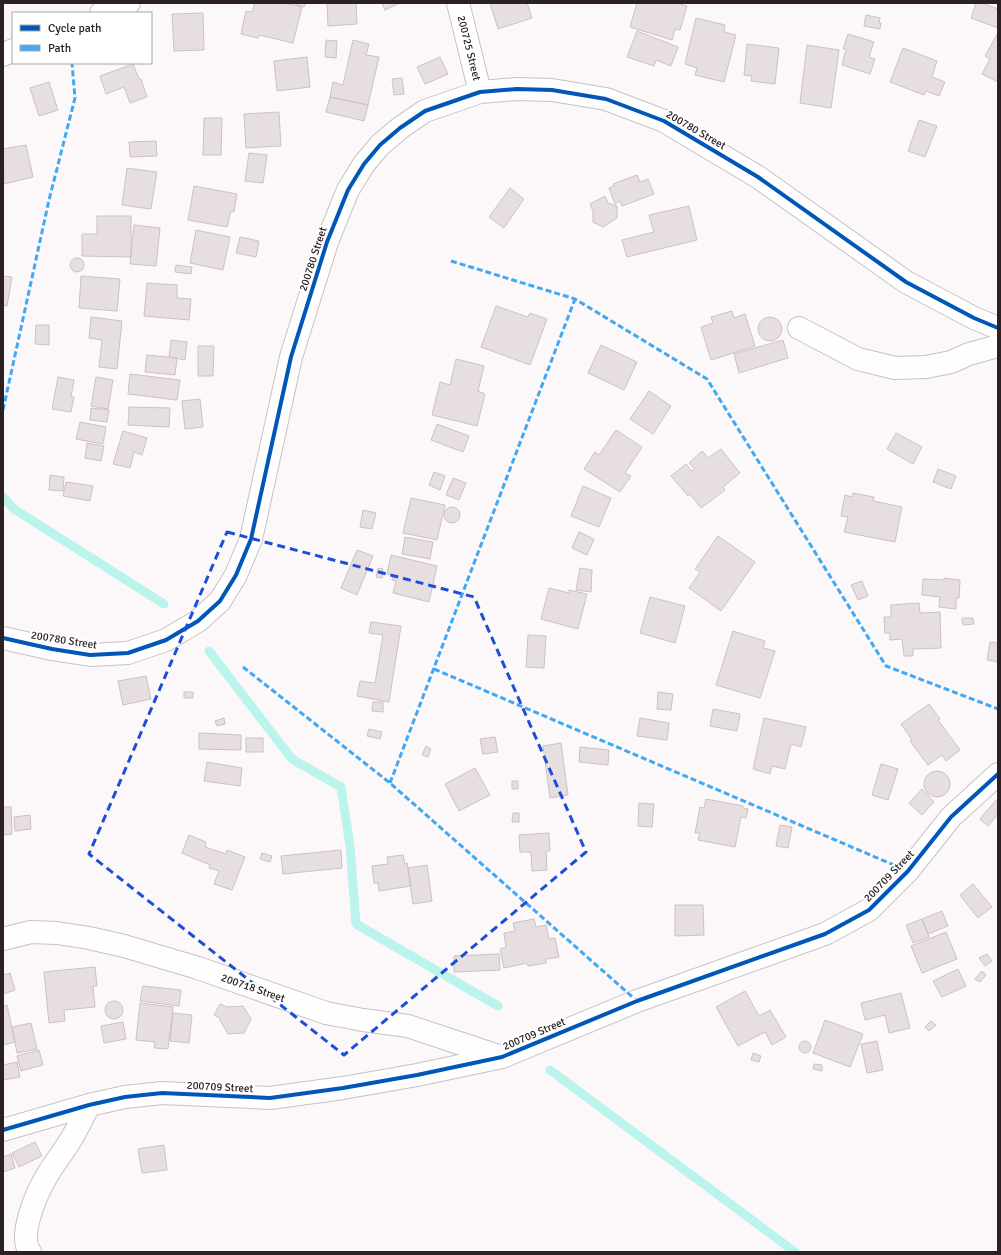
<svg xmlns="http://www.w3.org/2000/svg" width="1001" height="1255" viewBox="0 0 1001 1255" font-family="Signika,sans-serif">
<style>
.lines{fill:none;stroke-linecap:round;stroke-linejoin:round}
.stream{stroke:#bbf4ec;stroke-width:9}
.building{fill:#e7dedf;stroke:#cbc2c4}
.minor-casing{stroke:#c9c1c2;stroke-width:24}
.minor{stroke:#fffefe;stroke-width:22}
.quiet{stroke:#3fa9f5;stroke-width:3;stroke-dasharray:6 3;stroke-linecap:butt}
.cycleway-casing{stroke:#fff;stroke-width:6}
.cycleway{stroke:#0057b8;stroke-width:4}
.marked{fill:none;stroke:#1d4ed8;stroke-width:3;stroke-dasharray:8 5;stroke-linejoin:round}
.labels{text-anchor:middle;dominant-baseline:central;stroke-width:4;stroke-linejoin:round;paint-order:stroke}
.street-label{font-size:11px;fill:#2c2022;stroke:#fff}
</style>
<rect width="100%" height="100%" fill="#fcf7f8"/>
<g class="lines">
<path class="stream" d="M3 497 14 509 164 604
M209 651 292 759 341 787 350 846 356 924 498 1006
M550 1070 795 1252"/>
</g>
<path class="building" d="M255 3H284L302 7 293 43 259 35 258 38 241 34 246 11 252 12Z
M292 3H306L304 7Z
M327 3H356L357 24 328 26Z
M382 3H400L385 10Z
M490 3H527L532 18 498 29Z
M637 3H677L687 6 680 30 675 29 672 40 630 27Z
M976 3H982L998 9V28L971 18Z
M203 13 204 50 174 51 172 14Z
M866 15 880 18 879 23H881L880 29 864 26Z
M696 18 725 25 724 32 736 35 724 82 695 75 697 68 685 64Z
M637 31 678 47 671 66 656 60 654 66 627 57Z
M998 33V82L982 74 990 59 985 56Z
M848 34 874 42 869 57 875 59 870 74 842 65 846 49H843Z
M326 40 337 41 336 58 325 57Z
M353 40 369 44 366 55 379 57 368 105 330 97 333 82 343 85Z
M747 44 779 48 775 84 751 81 752 76 744 75Z
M807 45 839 50 831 108 800 103Z
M903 48 937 61 932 77 945 82 939 96 926 91 924 95 890 82Z
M307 57 310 87 277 91 274 61Z
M440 57 448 74 425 84 417 67Z
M133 64 139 79H141L147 97 130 103 124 87 106 94 100 76Z
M402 78 404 94 394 95 392 79Z
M49 82 58 110 39 116 30 88Z
M330 97 368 105 364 121 326 112Z
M279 112 281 146 246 148 244 114Z
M204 118H222L221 155H203Z
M919 120 937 126 925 157 908 151Z
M156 141 157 156 130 157 129 142Z
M26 145 33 177 4 184 3 149Z
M249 153 267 155 263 183 245 181Z
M127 168 157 172 151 209 122 205Z
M637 175 640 182 648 179 654 194 622 206 620 201 615 204 609 188 614 186 613 184Z
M194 186 237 194 234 212 231 211 227 227 188 220Z
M510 188 524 199 504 228 489 217Z
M605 196 608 203 617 206V218L603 227 593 222V211L590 204Z
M689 206 697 240 627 257 622 240 654 232 649 215Z
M97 216H131V257L82 256V234H97Z
M134 225 160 228 156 266 130 264Z
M196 230 230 237 223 270 190 263Z
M240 237 259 241 256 257 236 253Z
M70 265a7 7 0 1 1 14 0a7 7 0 1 1-14 0Z
M176 265 192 267 191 274 175 272Z
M3 276 12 277 7 306 3 305Z
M81 276 120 279 117 311 79 308Z
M147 283 177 285V298L191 299 189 320 144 316Z
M496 306 528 317 530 313 547 319 530 365 481 347Z
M732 311 734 318 745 314 755 346 711 360 701 327 713 323 711 317Z
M91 317 122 321 117 369 99 367 102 340 89 338Z
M758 329a12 12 0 1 1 24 0a12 12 0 1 1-24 0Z
M36 325H49V345L35 344Z
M171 340 187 342 185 360 169 357Z
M783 340 788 358 739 373 734 354Z
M601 345 637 362 624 390 588 373Z
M198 346H214L213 376H198Z
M147 355 177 358 175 375 145 372Z
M456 359 484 366 478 391 485 394 477 426 432 415 440 382 450 385Z
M130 374 180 380 177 400 128 394Z
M58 377 74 380 71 397H74L71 412 52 409Z
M96 377 113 380 108 409 91 406Z
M649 391 671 406 653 434 630 419Z
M200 399 203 427 185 429 182 401Z
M129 407 170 408 169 427 128 425Z
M91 408 109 410 107 422 90 420Z
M80 422 106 427 103 444 76 439Z
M437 424 469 436 463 452 431 440Z
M616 430 642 447 625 473 631 476 620 492 584 469 595 452 599 455Z
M123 431 147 438 142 455 134 452 130 468 113 464Z
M896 433 922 447 913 464 887 449Z
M87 443 104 446 101 461 85 458Z
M721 449 740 473 723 487 725 490 701 508 690 494 688 496 671 476 686 464 692 471 695 469 689 463 702 451 708 458Z
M938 469 956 476 951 489 933 482Z
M434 472 445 476 440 490 429 485Z
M50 475 64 477 63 491 49 490Z
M453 478 466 483 459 500 446 495Z
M66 482 93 486 90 501 63 496Z
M583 486 611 498 599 527 571 516Z
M853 493 874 497 873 501 902 507 895 542 844 532 848 517 841 516 845 495 852 497Z
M411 498 445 505 437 540 403 533Z
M444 515a8 8 0 1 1 16 0a8 8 0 1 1-16 0Z
M363 510 376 513 372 529 360 527Z
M579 532 594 539 587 555 572 548Z
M718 536 755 562 721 611 689 588 700 572 695 569Z
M405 537 433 542 430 559 402 554Z
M357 550 373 556 357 595 341 588Z
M391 555 437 566 429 602 393 593 396 581 392 580 393 576 387 574Z
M378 568 383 569 382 578 376 577Z
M580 568 592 570 591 592 576 590Z
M944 578 960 580 959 598H956V609L939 607 940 597 922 595 923 579 944 580Z
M862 581 868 596 858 600 851 585Z
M549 588 569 593V590L587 594 578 629 541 619Z
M650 597 685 606 675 643 640 633Z
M919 603 920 613 940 612 941 648 913 649V656H904L902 639 890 640V633H885L884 617H891V605Z
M962 618H973L974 624 963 625Z
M371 622 401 626 389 702 357 696 360 681 375 683 383 635 369 633Z
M733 631 765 641 763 648 775 651 760 698 716 685Z
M528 635 546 636 544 668 526 667Z
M990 642 998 643V662L987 660Z
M146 676 151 699 123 705 118 681Z
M184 692H193V698H184Z
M658 692 673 694 671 710 657 709Z
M373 702H383V712L372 711Z
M929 704 940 719 938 720 960 750 946 761 942 755 928 765 910 741 912 740 901 724Z
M713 709 740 714 737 731 710 726Z
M224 718 225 724 217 726 215 721Z
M640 718 669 723 667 740 637 736Z
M764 718 806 727 801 747 791 744 785 769 772 766 770 774 753 769Z
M369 729 382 732 380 739 367 736Z
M199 733 241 735V750L199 749Z
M495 737 498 752 483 754 480 739Z
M246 738H263V752H246Z
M561 743 568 795 550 798 543 746Z
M426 746 431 749 428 757 422 755Z
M580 747 609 750 608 765 579 762Z
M207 762 242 768 240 786 204 781Z
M881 764 898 769 888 800 872 795Z
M475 768 490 795 459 811 445 784Z
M924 784a13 13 0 1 1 26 0a13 13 0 1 1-26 0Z
M512 781H518V789H512Z
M922 789 934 802 922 815 909 803Z
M706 799 743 806V808L748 809 746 818 741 817 735 847 698 840 700 833H695L700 807 704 808Z
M996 800 998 801V814L988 826 980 819Z
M639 803 654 804 652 827 638 826Z
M3 807H11L12 834 3 835Z
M513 813H519V822H512Z
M30 815 31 829 15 831 14 817Z
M780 825 792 827 788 848 776 846Z
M549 833 550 851H546L547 870 532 871 531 852H520L519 835Z
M189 835 206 842 205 847 226 854 227 850 245 857 232 890 214 884 219 871 209 868 210 865 182 853Z
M341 850 342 868 283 874 281 856Z
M262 853 272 856 270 862 260 859Z
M403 855 405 864 407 863 411 886 379 891 378 883H374L372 866 388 864 387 857Z
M427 865 432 901 413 904 408 868Z
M973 884 992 907 978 918 960 895Z
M675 905H703L704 935 675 936Z
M942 911 948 926 928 934 922 919Z
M534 919 536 927 546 925 549 939 555 938 559 957 546 959V963L528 966 527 963 504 968 500 949 506 947 504 933 515 931 513 923Z
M922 919 929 937 913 943 906 925Z
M946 932 957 959 922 973 911 946Z
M499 954 500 970 454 972V956Z
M987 954 992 961 985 966 979 958Z
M95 967 97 986H93L95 1007 64 1010 65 1021 49 1023 44 972Z
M958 969 966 986 942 997 933 981Z
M982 971 986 975 980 982 975 979Z
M10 973 15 990 3 994V975Z
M143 986 181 990 179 1006 140 1001Z
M745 991 759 1016 770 1010 786 1037 772 1045 765 1032 738 1046 716 1007Z
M901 993 910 1028 889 1033 885 1015 865 1020 861 1003Z
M105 1010a9 9 0 1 1 18 0a9 9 0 1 1-18 0Z
M140 1003 173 1007 168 1049 154 1048 155 1042 136 1040Z
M220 1004 227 1007 243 1006 251 1019 244 1033 228 1034 220 1020 221 1019 214 1015Z
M7 1005 15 1042 3 1045V1006Z
M173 1013 192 1015 189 1043 170 1041Z
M825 1020 863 1034 850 1067 813 1053Z
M931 1021 936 1025 929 1031 925 1027Z
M123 1022 126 1039 104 1043 101 1026Z
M31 1023 37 1049 17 1053 12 1027Z
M799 1047a6 6 0 1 1 12 0a6 6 0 1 1-12 0Z
M877 1041 883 1070 867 1073 861 1044Z
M39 1050 43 1065 21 1071 17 1056Z
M753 1053 761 1056 759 1062 751 1060Z
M17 1062 20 1077 3 1080V1065Z
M814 1064 822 1065V1071L813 1069Z
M35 1142 42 1156 19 1167 12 1153Z
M164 1145 167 1170 142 1173 138 1149Z
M11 1154 15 1168 3 1172V1157Z"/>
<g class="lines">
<g class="minor-casing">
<path id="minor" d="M458 3 480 92
M101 13 129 3
M3 55 13 50
M799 328 858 359 895 368 926 367 951 362 969 354 998 346
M3 638 52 649 90 655 128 653 166 640 198 621 220 601 236 575 251 539 291 357 327 242 348 190 364 164 380 145 400 128 425 111 480 92 517 89 552 90 606 99 664 121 758 177 906 282 974 318 998 328
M3 939 31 932 57 933 89 938 124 946 198 968 326 1013 363 1020 408 1026 501 1057
M3 1130 89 1105 125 1097 162 1093 270 1098 343 1088 417 1075 502 1057 637 1001 825 934 869 910 908 871 951 817 998 774
M30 1252C18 1236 36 1195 45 1179 52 1166 62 1154 70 1141 77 1130 83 1117 89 1105"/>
</g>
<use href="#minor" class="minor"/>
<path class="quiet" d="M451 261 575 299 707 379 886 666 998 709
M3 410 49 200 75 98 72 63
M243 667 390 783 637 1001
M434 669 908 871
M390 783 575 299"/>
<g class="cycleway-casing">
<path id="cycleway" d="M3 638 52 649 90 655 128 653 166 640 198 621 220 601 236 575 251 539 291 357 327 242 348 190 364 164 380 145 400 128 425 111 480 92 517 89 552 90 606 99 664 121 758 177 906 282 974 318 998 328
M3 1130 89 1105 125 1097 162 1093 270 1098 343 1088 417 1075 502 1057 637 1001 825 934 869 910 908 871 951 817 998 774"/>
</g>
<use href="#cycleway" class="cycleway"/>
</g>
<path class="marked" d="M227 532 474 597 586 852 344 1055 89 854Z"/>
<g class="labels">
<g class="street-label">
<text transform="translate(469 48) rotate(76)">200725 Street</text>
<text transform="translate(696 130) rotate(30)">200780 Street</text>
<text transform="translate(313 259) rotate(-72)">200780 Street</text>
<text transform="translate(64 640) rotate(9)">200780 Street</text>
<text transform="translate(889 876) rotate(-46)">200709 Street</text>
<text transform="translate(253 988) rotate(19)">200718 Street</text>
<text transform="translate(534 1034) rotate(-23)">200709 Street</text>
<text transform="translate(220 1087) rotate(3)">200709 Street</text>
</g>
</g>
<rect width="1001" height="1255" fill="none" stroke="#2c2022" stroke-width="8"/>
<rect x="12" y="12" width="140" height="52" fill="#ffffff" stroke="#aba6a7"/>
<rect x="20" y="25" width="20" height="6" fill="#0057b8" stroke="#aba6a7"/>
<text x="48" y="32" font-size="12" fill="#2c2022">Cycle path</text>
<rect x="20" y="45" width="20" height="6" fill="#3fa9f5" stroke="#aba6a7"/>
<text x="48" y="52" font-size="12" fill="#2c2022">Path</text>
</svg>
